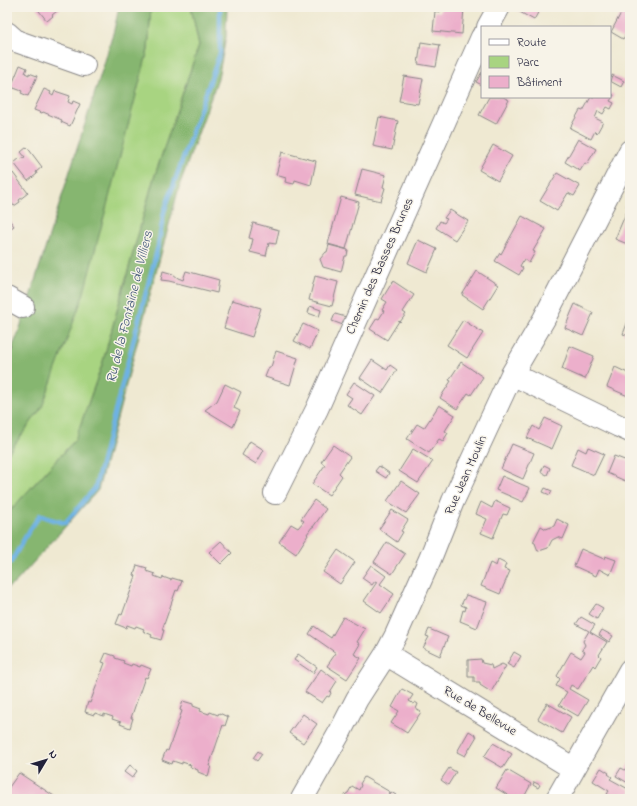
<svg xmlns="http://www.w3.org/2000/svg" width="637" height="806" viewBox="0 0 637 806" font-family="'Indie Flower',sans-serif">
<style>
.green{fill:#a8d481;stroke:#657b5e}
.forest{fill:#86b66f;stroke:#546c55}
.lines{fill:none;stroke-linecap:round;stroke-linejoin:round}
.stream{stroke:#6eb2e4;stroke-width:4.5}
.building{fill:#ecafcb}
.minor-casing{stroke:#888686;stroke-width:24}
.minor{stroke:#fff;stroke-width:22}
.labels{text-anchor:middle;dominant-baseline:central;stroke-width:3;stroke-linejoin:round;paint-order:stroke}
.street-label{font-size:13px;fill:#22223b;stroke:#f7f3e8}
.water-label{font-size:14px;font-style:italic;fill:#3d5476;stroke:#f7f3e8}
</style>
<rect width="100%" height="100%" fill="#f7f3e8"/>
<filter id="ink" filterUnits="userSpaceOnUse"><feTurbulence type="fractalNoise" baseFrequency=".025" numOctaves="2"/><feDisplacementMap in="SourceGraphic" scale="8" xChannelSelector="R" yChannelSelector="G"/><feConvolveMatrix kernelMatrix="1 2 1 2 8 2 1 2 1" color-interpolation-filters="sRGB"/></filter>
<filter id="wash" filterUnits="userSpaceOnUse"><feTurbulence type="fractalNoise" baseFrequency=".012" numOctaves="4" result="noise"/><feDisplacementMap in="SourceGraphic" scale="16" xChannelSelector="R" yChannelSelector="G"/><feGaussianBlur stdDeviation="0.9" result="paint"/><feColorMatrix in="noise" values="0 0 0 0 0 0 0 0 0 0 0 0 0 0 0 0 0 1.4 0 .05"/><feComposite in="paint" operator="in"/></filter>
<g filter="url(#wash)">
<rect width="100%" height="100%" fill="#efe9d2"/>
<path class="green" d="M151 7H191L199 45 153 181 102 365 75 440 7 514V455L42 407 148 50Z"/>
<path class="forest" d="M119 7H151L148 50 83 296 42 407 7 455V360L18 334 104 64 114 30Z
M191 7H227L226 37 218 78 180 184 151 291 98 490 15 583 7 588V514L75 440 102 365 153 181 199 45Z"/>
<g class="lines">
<path class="stream" d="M7 563 11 562 27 534 40 515 50 519 65 523 95 488 158 246 164 212 220 53V7"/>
</g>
<g id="blocks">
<path class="building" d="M36 7H61V8L52 15 53 16 47 21Z
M441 7H464L462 34 433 31 435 11 440 12Z
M519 7H541L534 20 518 11Z
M622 11 628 14 627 17 630 18V26L623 39 611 32Z
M421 42 440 45 436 67 418 64Z
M20 65 27 68 25 73 29 75V73L37 76 28 96 21 93 22 91 11 87Z
M482 72V85L476 82Z
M612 75 624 81 621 87 610 81Z
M404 76 423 79 418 104 399 101Z
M44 89 51 92 50 94 53 96 55 91 70 96 68 102 72 104 73 101 80 104 70 126 61 122 62 120 43 112 42 113 34 110Z
M610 93 614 95 610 101 614 103 611 109 607 107 603 114 598 111 595 118 603 122 597 133 595 131 591 139 570 128 580 110 583 111 591 97H610Z
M489 97H503L509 100 496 124 479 115Z
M379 117 398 121 392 150 373 146Z
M578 139 596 149 587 164 585 163 580 171 565 162Z
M493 145 512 156 498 181 479 170Z
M27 147 42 167 36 172 37 174 28 181 14 163 20 158 21 159 25 157 21 152Z
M282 152 316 161 311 185 295 180 294 184 285 182 286 178 276 175Z
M362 169 386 175 383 187 385 188 381 201 355 195Z
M13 173 28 193 19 200 20 202 14 206 7 197V183L8 185 10 183 7 178Z
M557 173 580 186 574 196 568 193 557 211 540 201Z
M341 197 359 202 346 249 328 244Z
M630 197V208L626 206Z
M450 210 468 221 455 240 436 228 440 221 444 223 447 219 444 218Z
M626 213 630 215V245L615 239Z
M522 216 546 229 533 251 535 252 529 263 524 259 520 266 523 268 519 275 495 261 500 253 501 254Z
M7 217 14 226 7 231Z
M253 223 279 230 276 244 269 243 266 256 250 252 253 239 249 238Z
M418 240 437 249 427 272 408 263Z
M329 245 348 250 347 256H345L341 272 323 267 320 259 326 252H327Z
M163 271 173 274 178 278 183 280 186 271 219 280 217 293 169 281 161 280Z
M477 271 498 285 483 309 462 295Z
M315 276 338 282 332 306 309 300Z
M393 281 414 295 403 312 406 314 400 322 399 321 387 340 370 329 377 318 379 319 384 311 382 310 387 302 382 299Z
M232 300 261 308 252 337 224 328Z
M575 304 593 313 583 336 565 328 571 313Z
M310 306 321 310 319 317 308 313Z
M335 314 346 317 343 325 332 321Z
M463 320 483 333 467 358 447 345Z
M628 321H630V334L629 336 623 334Z
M303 324 318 331 310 349 294 341Z
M7 340 11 346 7 350Z
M570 346 594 356 585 379 562 369Z
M276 351 298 358 290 385 265 377 269 367H271Z
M372 360 387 370 390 365 397 370 382 393 360 378Z
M461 362 483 377 471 395 468 393 457 409 440 398 451 381 449 380Z
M615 367 630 374V391L628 396 607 387Z
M354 382 375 396 362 415 347 405 352 398 346 394Z
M225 384 241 392 234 408 240 411 233 427 205 410 217 401Z
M439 405 455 415 445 431 448 433 443 441 439 439 429 453 407 439 417 424 424 428Z
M545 418 562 426 552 449 527 438 533 426 539 430Z
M250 441 264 450 256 464 242 455Z
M512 444 534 453 523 479 501 469Z
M333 445 350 457 339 473 342 476 329 495 312 484 325 465 321 462Z
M588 447 604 454 594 475 571 465 578 448 586 452Z
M413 449 433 461 418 483 399 471Z
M614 456 630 462V483L607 473Z
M544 465 550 468 547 475 541 472Z
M379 466 389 473 386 478 375 471Z
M502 476 530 488 523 502 496 490Z
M401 481 420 494 406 513 387 501Z
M545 488 552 491 550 495 543 492Z
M314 500 326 509 313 527H312L307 534 308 535 296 554 279 542 291 524 298 528 304 521 301 519Z
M495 501 510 508 507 515 503 514 493 538 481 533 487 519 476 514 481 502 492 508Z
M392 510 408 520 401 531 403 532 397 542 379 529Z
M557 519 569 525 563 539 558 537 552 540 548 548 539 551H538L535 543 533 542 541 526 546 529 554 526Z
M221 541 232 553 221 564 209 552Z
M387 542 405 554 392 574 374 562Z
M581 549 604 559 605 556 616 560 610 575 599 569 596 576 574 566Z
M338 550 355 562 340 584 323 572Z
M498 560 506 564 504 569 510 571 500 594 481 586 490 563 496 566Z
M137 565 147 568 146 571 155 574 154 576 162 579 163 577 171 580 172 578 182 581 178 591 176 590 162 630H164L161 640 151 637 152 635 143 631 144 629 136 626 135 628 127 625 126 628 116 624 120 614 122 615 136 576 134 575Z
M371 565 386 576 380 584 394 594 381 613 364 601 377 582 375 581 372 585 362 578Z
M466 595 487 602 477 628 460 621 463 610 465 611 466 607 461 605Z
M596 604 603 608 597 619 589 614Z
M343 617 365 629 357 642 360 644 354 654 361 658 347 679 327 666 336 653 309 634 314 626 331 638Z
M581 617 595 625 590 632 607 642 599 655 601 657 599 660 595 667 593 665 578 689 571 685 569 689 588 700 578 716 559 705 567 692 556 686 560 679 557 676 571 652 581 658 585 652 582 650 585 645 583 641 589 631 576 624Z
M429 629 448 637 440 656 423 648 429 637 426 636Z
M602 630 613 636 609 642 599 635Z
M514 652 521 656 514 668 507 664Z
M106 653 115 656V658L124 661 123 663 131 666 132 664 140 667 141 665 151 669 147 678 145 677 131 718H133L130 728 120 724 121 722 112 719 113 717 104 714V716L95 713 94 715 85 712 88 702 90 703 105 663 102 662Z
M298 654 317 667 313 673 294 660Z
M481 659 482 663 491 665 492 669 502 664 506 666 491 692 480 685V682H474V677H468V660Z
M321 669 337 681 330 692 331 693 329 697 327 696 322 703 305 692Z
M402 689 413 695 409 701 414 704 415 702 418 704 416 709 421 712 407 733 391 723 399 711 392 707Z
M183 701 193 704V706L201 709 200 711 209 714 210 712 218 715 219 713 228 717 225 726 223 725 209 766H211L208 776 198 772V770L190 767 191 765 182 762V764L173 761 172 764 162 760 166 750 168 751 182 711 180 710Z
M547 703 571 717 562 733 538 719Z
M303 714 317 724 303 743 289 733Z
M469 731 477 736 465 756 457 752Z
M493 743 512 754 503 768 484 757Z
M258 751 262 754 257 761 253 758Z
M630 762V784L616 776 621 768 625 770Z
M130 765 137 771 132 778 124 772Z
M449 768 456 772 448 785 441 780Z
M601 768 609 773 608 774 612 777 610 779 630 790V799L627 798 626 799H616L607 794 609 791 593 781Z
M507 770 531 784 523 799H514L496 788Z
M19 773 54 796 52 799H7V790Z
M364 777 390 792 386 799H343L346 794 348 793 352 786 359 790 361 785 360 784Z
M534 782 540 785 538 788 533 785Z
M391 792 396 795 394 799 389 796Z"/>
</g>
</g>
<g filter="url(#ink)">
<use href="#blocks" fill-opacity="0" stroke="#888686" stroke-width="1"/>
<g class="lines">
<g class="minor-casing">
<path id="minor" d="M488 27 499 7
M7 33 16 41 84 65
M7 298 23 307
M512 374 619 426 630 431
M275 493 317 409 482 37
M386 654 574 769
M302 799 341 730 357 699 386 654 396 635 430 559 453 501 512 374 544 319 630 151
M557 799 630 670"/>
</g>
<use href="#minor" class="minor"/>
</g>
</g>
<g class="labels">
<g class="street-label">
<text transform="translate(380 266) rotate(-66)">Chemin des Basses Brunes</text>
<text transform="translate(466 475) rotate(-66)">Rue Jean Moulin</text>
<text transform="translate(480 711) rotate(31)">Rue de Bellevue</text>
</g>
<g class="water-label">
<text transform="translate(130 307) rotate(-76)">Ru de la Fontaine de Villiers</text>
</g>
</g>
<rect width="637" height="806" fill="none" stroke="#f7f3e8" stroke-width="24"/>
<rect x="481" y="26" width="130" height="72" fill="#f7f3e8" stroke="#a29fa3"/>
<rect x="489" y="39" width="20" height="6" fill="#ffffff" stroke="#a29fa3"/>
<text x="517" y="46" font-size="12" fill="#22223b">Route</text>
<rect x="489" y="56" width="20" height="12" fill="#a8d481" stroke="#a29fa3"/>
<text x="517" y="66" font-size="12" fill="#22223b">Parc</text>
<rect x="489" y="76" width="20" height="12" fill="#ecafcb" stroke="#a29fa3"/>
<text x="517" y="86" font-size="12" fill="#22223b">Bâtiment</text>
<g transform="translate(46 760) rotate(52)" stroke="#f7f3e8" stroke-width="3" paint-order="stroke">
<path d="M0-3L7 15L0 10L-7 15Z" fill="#22223b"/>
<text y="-6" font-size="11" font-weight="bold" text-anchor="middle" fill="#22223b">N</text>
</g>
</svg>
